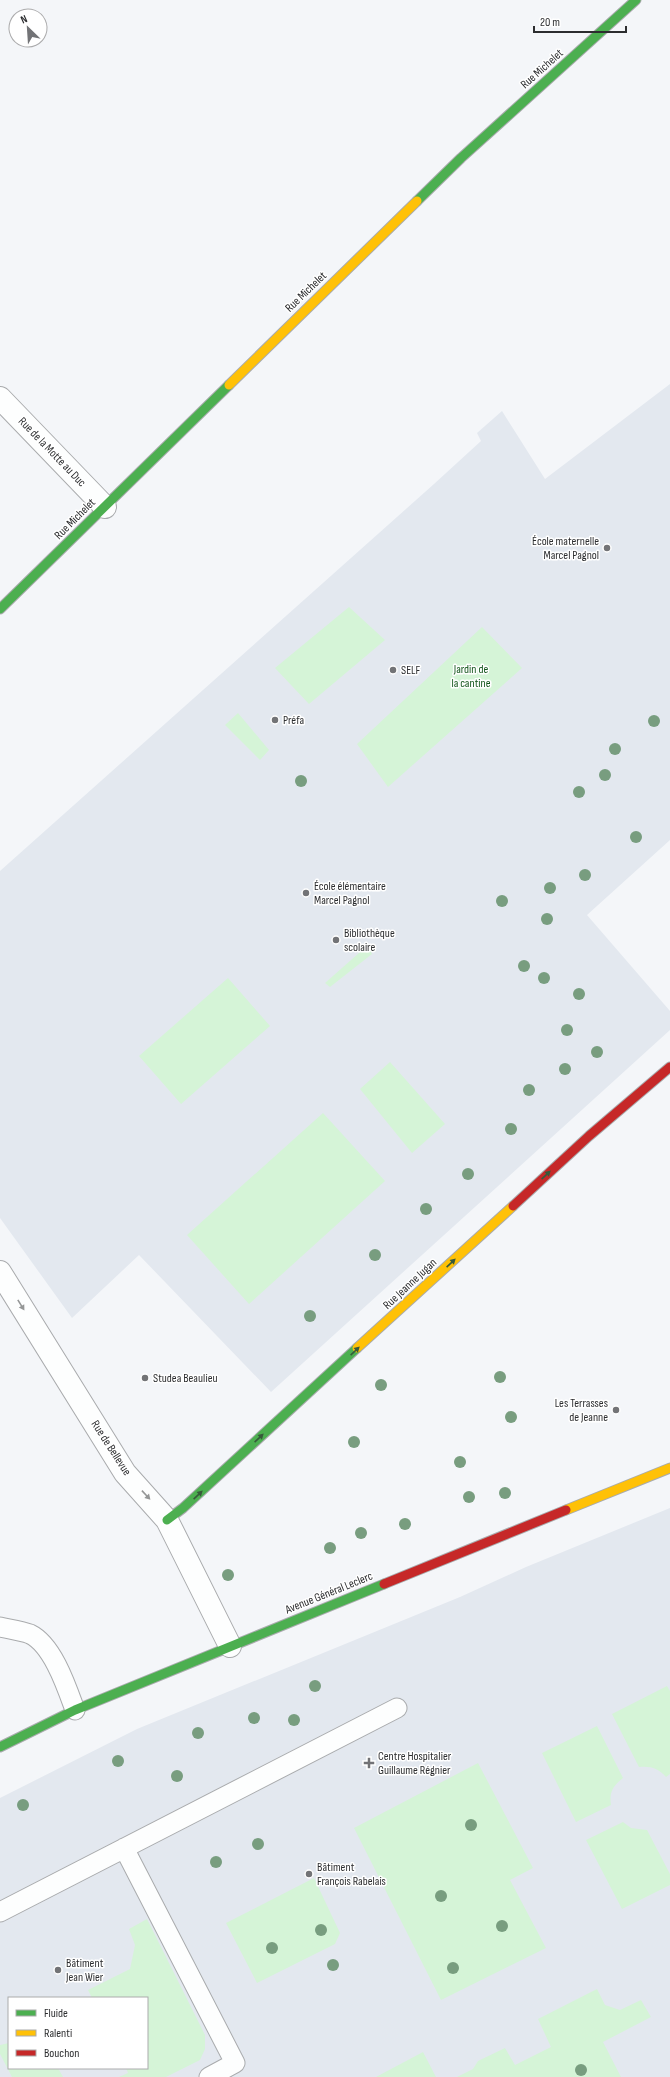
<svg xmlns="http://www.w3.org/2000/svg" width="670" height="2077" viewBox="0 0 670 2077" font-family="'Sofia Sans Condensed',sans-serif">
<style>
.built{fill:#e3e8ef;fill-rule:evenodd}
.green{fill:#d5f4d7}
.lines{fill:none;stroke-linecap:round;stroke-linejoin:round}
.lane-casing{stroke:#a9abad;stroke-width:21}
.street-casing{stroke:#a9abad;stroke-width:24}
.fast-casing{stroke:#a9abad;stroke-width:11}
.slow-casing{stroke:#a9abad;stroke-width:11}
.jam-casing{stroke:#a9abad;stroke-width:11}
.lane{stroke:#fdfefe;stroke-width:19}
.street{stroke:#fdfefe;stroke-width:22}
.fast{stroke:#4caf50;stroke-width:9}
.slow{stroke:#ffc107;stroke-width:9}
.jam{stroke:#c62828;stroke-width:9}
.tree{fill:#789d7f}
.oneway{fill:#375a3b}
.oneway2{fill:#949696}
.poi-dot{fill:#727376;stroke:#fff;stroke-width:1.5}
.labels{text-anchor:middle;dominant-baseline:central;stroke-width:3;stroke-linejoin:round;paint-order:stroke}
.street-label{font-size:12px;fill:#2c2d2f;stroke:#fff}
.poi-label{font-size:12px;fill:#2c2d2f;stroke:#fff;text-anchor:start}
.park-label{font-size:12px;fill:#13551b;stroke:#fff}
</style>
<rect width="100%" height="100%" fill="#f4f6f9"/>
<path class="built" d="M670 384V840L587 915 670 1011V1030L271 1392 139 1255 72 1318 0 1218V871L434 484 481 441 477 433 502 411 545 479Z
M670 1508V2077H0V1798L137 1729 460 1597 526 1567ZM9 1998H147V2068H9Z"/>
<path class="green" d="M349 607 385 640 309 704 275 668Z
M482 627 522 668 388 787 357 744Z
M238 713 269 750 260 760 225 725Z
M368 945 372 954 330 987 325 983Z
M228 978 270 1026 181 1104 139 1056Z
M390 1062 445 1124 412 1153 360 1089Z
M323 1113 385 1181 249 1304 187 1235Z
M667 1686 670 1691V1774L666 1777C658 1768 651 1766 639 1767L612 1714Z
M597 1726 623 1778C613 1786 609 1792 611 1805L576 1822 542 1753Z
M478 1763 533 1868 510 1880 546 1948 441 2000 354 1828Z
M623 1822 631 1828 647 1830 670 1874V1885L622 1909 586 1840Z
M314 1878 340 1933 335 1944 257 1983 226 1923Z
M147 1919 205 2035V2049L200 2060 166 2077H119L128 2073 126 2068H147V1998H92L88 1990 130 1969 135 1945 129 1929Z
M597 1989 605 2005 620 2010 641 2000 651 2017 603 2042 621 2077H457L473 2069 478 2061 505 2048 515 2065 551 2047 538 2019Z
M9 2043V2068H58L63 2077H12L0 2054V2045Z
M423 2052 436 2077H376Z"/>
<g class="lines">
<g class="lane-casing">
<path id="lane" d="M0 1627C9 1629 22 1631 30 1634 53 1645 67 1688 75 1710
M124 1848 235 2063 209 2077
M0 1912 397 1708"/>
</g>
<g class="street-casing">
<path id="street" d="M0 398 105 507
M0 1272 125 1473 167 1520 230 1646"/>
</g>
<g class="fast-casing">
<path id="fast" d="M417 201 461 158 636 0
M0 609 229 385
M167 1520 183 1508 357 1348
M0 1747 75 1710 384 1584"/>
</g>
<g class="slow-casing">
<path id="slow" d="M229 385 417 201
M357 1348 513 1206
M566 1510 670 1468"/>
</g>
<g class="jam-casing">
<path id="jam" d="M513 1206 589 1136 670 1067
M384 1584 566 1510"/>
</g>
<use href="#lane" class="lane"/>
<use href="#street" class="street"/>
<use href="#fast" class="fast"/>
<use href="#slow" class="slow"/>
<use href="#jam" class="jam"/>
</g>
<g class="tree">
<circle cx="654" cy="721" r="6"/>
<circle cx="615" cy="749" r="6"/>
<circle cx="605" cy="775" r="6"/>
<circle cx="301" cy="781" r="6"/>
<circle cx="579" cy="792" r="6"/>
<circle cx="636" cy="837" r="6"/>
<circle cx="585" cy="875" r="6"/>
<circle cx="550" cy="888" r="6"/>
<circle cx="502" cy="901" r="6"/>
<circle cx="547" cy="919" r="6"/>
<circle cx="524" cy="966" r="6"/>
<circle cx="544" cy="978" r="6"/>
<circle cx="579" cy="994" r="6"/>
<circle cx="567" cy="1030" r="6"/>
<circle cx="597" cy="1052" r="6"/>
<circle cx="565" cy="1069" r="6"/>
<circle cx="529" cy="1090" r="6"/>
<circle cx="511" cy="1129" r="6"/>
<circle cx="468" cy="1174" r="6"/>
<circle cx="426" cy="1209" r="6"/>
<circle cx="375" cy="1255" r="6"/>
<circle cx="310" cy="1316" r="6"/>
<circle cx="500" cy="1377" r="6"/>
<circle cx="381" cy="1385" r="6"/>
<circle cx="511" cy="1417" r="6"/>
<circle cx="354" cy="1442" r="6"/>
<circle cx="460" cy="1462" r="6"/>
<circle cx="505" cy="1493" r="6"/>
<circle cx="469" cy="1497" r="6"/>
<circle cx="405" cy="1524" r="6"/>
<circle cx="361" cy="1533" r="6"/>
<circle cx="330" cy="1548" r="6"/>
<circle cx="228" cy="1575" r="6"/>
<circle cx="315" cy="1686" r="6"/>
<circle cx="254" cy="1718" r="6"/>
<circle cx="294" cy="1720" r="6"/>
<circle cx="198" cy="1733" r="6"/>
<circle cx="118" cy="1761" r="6"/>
<circle cx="177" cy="1776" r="6"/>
<circle cx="23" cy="1805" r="6"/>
<circle cx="471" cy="1825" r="6"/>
<circle cx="258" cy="1844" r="6"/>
<circle cx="216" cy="1862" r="6"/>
<circle cx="441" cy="1896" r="6"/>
<circle cx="502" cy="1926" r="6"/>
<circle cx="321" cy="1930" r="6"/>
<circle cx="272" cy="1948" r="6"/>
<circle cx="333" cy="1965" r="6"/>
<circle cx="453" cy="1968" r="6"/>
<circle cx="581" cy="2070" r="6"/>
</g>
<defs><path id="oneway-solid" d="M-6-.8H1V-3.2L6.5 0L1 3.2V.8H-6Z"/></defs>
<g class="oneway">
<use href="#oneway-solid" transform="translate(546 1175) rotate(-43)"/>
<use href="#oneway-solid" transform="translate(451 1263) rotate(-43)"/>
<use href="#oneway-solid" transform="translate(355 1351) rotate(-43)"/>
<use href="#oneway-solid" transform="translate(259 1438) rotate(-43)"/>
<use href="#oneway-solid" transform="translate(198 1495) rotate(-43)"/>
</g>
<g class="oneway2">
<use href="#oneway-solid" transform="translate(21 1305) rotate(58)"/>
<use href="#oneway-solid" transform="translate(146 1495) rotate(47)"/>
</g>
<g class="poi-dot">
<circle cx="607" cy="548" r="4"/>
<circle cx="393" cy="670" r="4"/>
<circle cx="275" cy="720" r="4"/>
<circle cx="306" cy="893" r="4"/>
<circle cx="336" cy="940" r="4"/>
<circle cx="145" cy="1378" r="4"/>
<circle cx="616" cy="1410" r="4"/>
<path d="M367 1757h4v4h4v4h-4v4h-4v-4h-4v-4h4z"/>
<circle cx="309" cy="1874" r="4"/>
<circle cx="58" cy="1970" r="4"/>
</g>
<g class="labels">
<g class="street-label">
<text transform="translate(542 69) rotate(-42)">Rue Michelet</text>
<text transform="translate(306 292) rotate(-44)">Rue Michelet</text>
<text transform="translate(52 452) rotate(46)">Rue de la Motte au Duc</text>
<text transform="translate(75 519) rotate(-45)">Rue Michelet</text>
<text transform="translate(410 1284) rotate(-43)">Rue Jeanne Jugan</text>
<text transform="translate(111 1448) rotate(57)">Rue de Bellevue</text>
<text transform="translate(329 1593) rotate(-22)">Avenue Général Leclerc</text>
</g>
<g class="poi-label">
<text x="599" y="541" text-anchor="end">École maternelle<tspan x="599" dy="14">Marcel Pagnol</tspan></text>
<text x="401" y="670">SELF</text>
<text x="283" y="720">Préfa</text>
<text x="314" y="886">École élémentaire<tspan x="314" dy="14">Marcel Pagnol</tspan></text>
<text x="344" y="933">Bibliothèque<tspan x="344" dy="14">scolaire</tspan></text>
<text x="153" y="1378">Studea Beaulieu</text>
<text x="608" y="1403" text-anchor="end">Les Terrasses<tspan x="608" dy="14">de Jeanne</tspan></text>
<text x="378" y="1756">Centre Hospitalier<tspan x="378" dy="14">Guillaume Régnier</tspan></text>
<text x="317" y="1867">Bâtiment<tspan x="317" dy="14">François Rabelais</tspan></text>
<text x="66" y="1963">Bâtiment<tspan x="66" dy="14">Jean Wier</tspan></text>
</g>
<g class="park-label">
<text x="471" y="669">Jardin de<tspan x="471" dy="14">la cantine</tspan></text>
</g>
</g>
<rect x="8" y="1997" width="140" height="72" fill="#ffffff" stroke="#ababac"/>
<rect x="16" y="2010" width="20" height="6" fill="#4caf50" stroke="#ababac"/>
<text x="44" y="2017" font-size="12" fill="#2c2d2f">Fluide</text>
<rect x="16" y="2030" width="20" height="6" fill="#ffc107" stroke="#ababac"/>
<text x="44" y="2037" font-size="12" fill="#2c2d2f">Ralenti</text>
<rect x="16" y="2050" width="20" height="6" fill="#c62828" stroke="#ababac"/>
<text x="44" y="2057" font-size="12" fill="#2c2d2f">Bouchon</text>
<g transform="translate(28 28) rotate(335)"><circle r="19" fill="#ffffff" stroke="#ababac"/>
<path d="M0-3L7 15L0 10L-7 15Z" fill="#727376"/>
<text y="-6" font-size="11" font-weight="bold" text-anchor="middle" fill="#2c2d2f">N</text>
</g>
<path d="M534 26v6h92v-6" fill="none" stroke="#2c2d2f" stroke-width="2"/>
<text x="540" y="26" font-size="12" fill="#2c2d2f" stroke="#ffffff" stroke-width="3" paint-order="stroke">20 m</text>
</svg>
